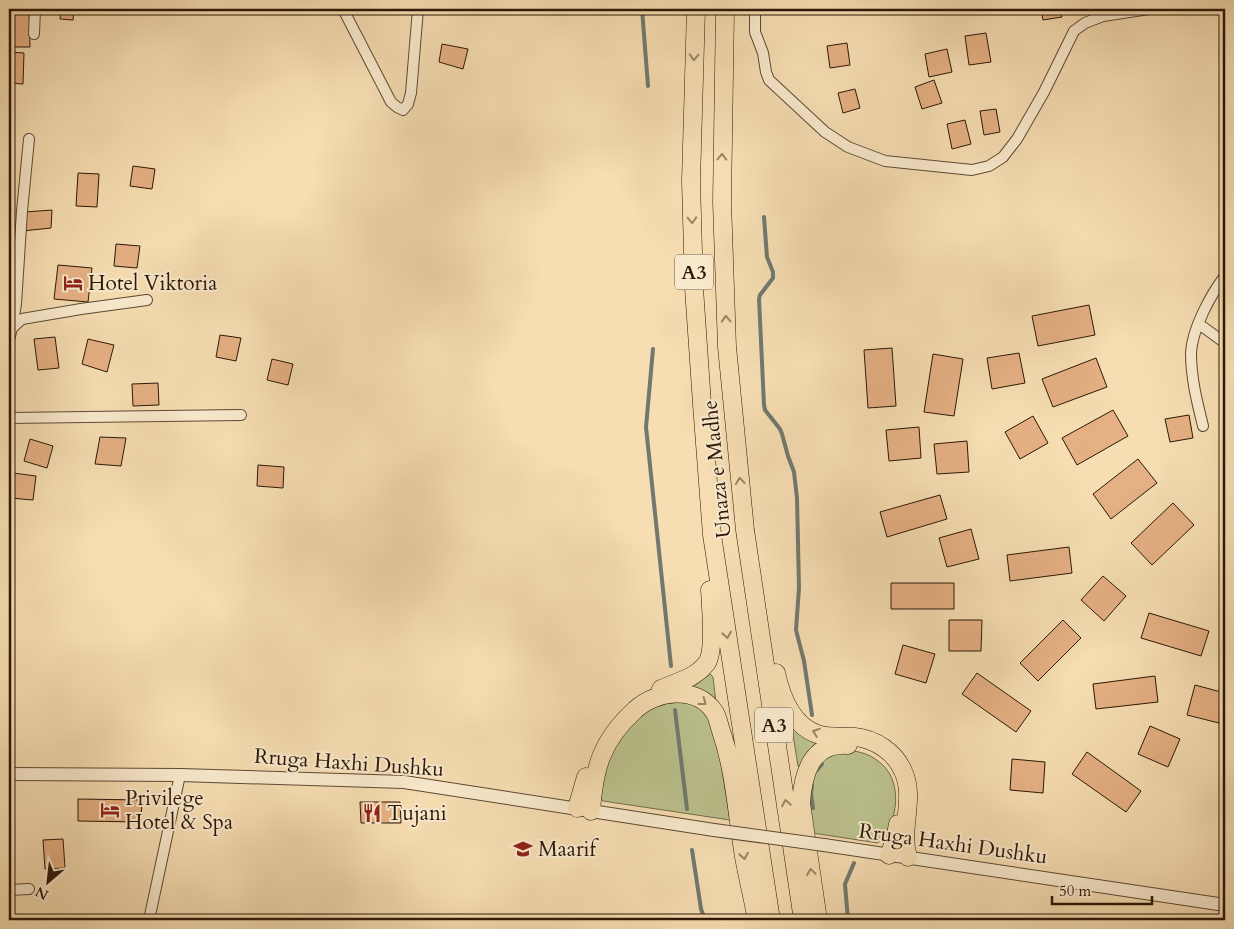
<svg xmlns="http://www.w3.org/2000/svg" width="1234" height="929" viewBox="0 0 1234 929" font-family="Cardo,serif">
<style>
.green{fill:#bbc18d;stroke:#746c4a}
.lines{fill:none;stroke-linecap:round;stroke-linejoin:round}
.stream{stroke:#71796f;stroke-width:4}
.building{fill:#e5b083;stroke:#2c1807}
.minor-casing{stroke:#5e4932;stroke-width:12}
.tertiary-casing{stroke:#5e4932;stroke-width:14}
.trunk-casing{stroke:#2c1807;stroke-width:19}
.minor{stroke:#f9e9cd;stroke-width:10}
.tertiary{stroke:#f9e9cd;stroke-width:12}
.trunk{stroke:#f6ddb2;stroke-width:18}
.tertiary-bridge-casing{stroke:#5e4932;stroke-width:14;stroke-linecap:butt}
.tertiary-bridge{stroke:#f9e9cd;stroke-width:12}
.oneway{stroke:#9b8465}
.labels{text-anchor:middle;dominant-baseline:central;stroke-width:4;stroke-linejoin:round;paint-order:stroke}
.shield{fill:#f9e9cd;stroke:#6a5742;stroke-width:1}
.shield-label{font-size:20px;font-weight:bold;fill:#2c1807}
.poi-label{font-size:21px;fill:#2c1807;stroke:#f9e9cd;text-anchor:start}
.street-label{font-size:21px;fill:#2c1807;stroke:#f9e9cd}
</style>
<rect width="100%" height="100%" fill="#f6ddb2"/>
<filter id="stains"><feTurbulence type="fractalNoise" baseFrequency=".004" numOctaves="4"/><feColorMatrix values="0 0 0 0 .2 0 0 0 0 .09 0 0 0 0 .02 0 0 0 .5 -.17"/></filter>
<radialGradient id="worn" r=".72"><stop offset=".6" stop-color="#630" stop-opacity="0"/><stop offset="1" stop-color="#630" stop-opacity=".3"/></radialGradient>
<path class="green" d="M710 674 713 677 716 703 693 687Z
M686 699 706 711 716 732 730 820 603 801 600 797 612 745 651 705Z
M792 728 819 742 799 767 798 766Z
M845 750C857 751 868 753 878 761 904 779 899 823 878 843L812 833 807 799 813 771 825 756Z"/>
<g class="lines">
<path class="stream" d="M642 9 648 86
M764 217 767 257 773 272V278L760 295 759 299 764 405 765 410 780 429 782 434 788 456 794 472 797 498 799 588 796 630 804 661 812 715
M653 349 646 427 671 666
M675 710 687 809
M816 771 822 764
M812 785 811 794 813 808
M692 850 701 909 705 920
M848 920 845 884 854 863"/>
</g>
<path class="building" d="M9 9H29L30 47H9Z
M61 9H74L73 20 60 19Z
M819 9H847L848 10 819 14Z
M1041 9H1060L1062 17 1043 20Z
M986 33 991 62 969 65 965 36Z
M847 43 850 65 830 68 827 46Z
M442 44 468 49 463 69 439 62Z
M947 49 952 72 929 77 925 54Z
M9 52 24 53 23 84 9 83Z
M934 80 942 103 922 109 915 87Z
M855 89 860 108 843 113 838 93Z
M9 100 13 101 12 130H9Z
M996 109 1000 132 984 135 980 111Z
M965 120 971 144 952 149 947 124Z
M133 166 155 169 152 189 130 186Z
M78 173 99 174 97 207 76 206Z
M52 210 51 228 22 231 25 212Z
M116 244 140 246 137 268 114 266Z
M58 265 92 268 88 302 54 299Z
M1089 305 1095 335 1038 346 1032 316Z
M220 335 241 338 236 361 216 357Z
M55 337 59 368 38 370 34 339Z
M88 339 114 345 107 372 82 364Z
M892 348 896 406 868 408 864 350Z
M1019 353 1025 383 992 389 987 358Z
M933 354 963 359 954 416 924 412Z
M1096 358 1107 387 1053 407 1042 379Z
M272 359 293 364 288 385 267 380Z
M158 383 159 405 133 406 132 384Z
M1113 410 1128 436 1077 465 1062 438Z
M1189 415 1193 438 1170 442 1165 419Z
M1033 416 1048 443 1020 459 1005 432Z
M919 427 921 458 889 461 886 430Z
M100 437 126 438 121 466 95 464Z
M30 439 53 446 47 468 24 461Z
M967 441 969 472 937 474 934 444Z
M1138 459 1157 483 1111 519 1093 494Z
M258 465 284 467 283 488 257 486Z
M13 473 36 476 33 500 10 498Z
M940 495 947 519 887 537 880 512Z
M1173 503 1194 525 1152 565 1131 543Z
M971 529 979 559 947 567 939 538Z
M1069 547 1072 573 1010 581 1007 555Z
M1103 576 1126 596 1104 621 1081 600Z
M891 583H954V609H891Z
M1149 613 1209 631 1201 656 1141 638Z
M949 620H982L981 651H949Z
M1063 620 1081 638 1038 681 1020 663Z
M903 645 935 654 926 683 895 674Z
M977 673 1031 711 1016 732 962 694Z
M1155 676 1158 702 1096 709 1093 684Z
M1195 685 1225 693V698L1219 723 1187 715Z
M1150 726 1180 739 1168 767 1138 754Z
M1087 752 1141 791 1126 812 1072 774Z
M1012 759 1045 762 1043 793 1010 790Z
M78 799 142 800 141 822 78 821Z
M360 802H400L401 823H361Z
M63 839 65 868 45 869 43 840Z
M1055 916 1152 920H1055Z"/>
<g class="lines">
<g class="minor-casing">
<path id="minor" d="M343 9 391 102 397 107 403 110 408 104 411 93 418 9
M755 9V32L763 53 766 72 769 80 825 132 848 147 885 161 972 170 989 166 1003 157 1017 139 1044 92 1074 31 1085 23 1103 16 1149 9
M34 34 35 9
M1199 324 1225 343
M12 328 16 304 22 211 29 139
M9 340 12 328 22 319 81 309 147 300
M9 418 241 415
M1203 426C1197 402 1191 378 1191 353 1192 329 1211 294 1225 276
M9 890 29 889
M149 920 180 775"/>
</g>
<g class="tertiary-casing">
<path id="tertiary" d="M9 774 180 775 404 782 714 830
M824 845 1225 905"/>
</g>
<g class="trunk-casing">
<path id="trunk" d="M696 9 691 181 694 288 702 404 712 535 771 920
M725 9 722 202 727 347 745 530 803 920
M776 673C781 696 792 725 817 734 829 738 842 736 855 737 875 739 895 752 903 771 916 798 899 829 908 857
M661 689C677 682 695 678 706 664 715 654 711 605 710 590
M577 808 586 777
M591 811C594 767 602 740 635 710 656 690 698 685 715 713 718 718 719 725 721 731 735 771 737 815 744 857 748 878 753 899 757 920
M889 855 895 840 898 824
M818 920 801 803C803 774 811 742 848 745"/>
</g>
<use href="#minor" class="minor"/>
<use href="#tertiary" class="tertiary"/>
<use href="#trunk" class="trunk"/>
<g class="tertiary-bridge-casing">
<path id="tertiary-bridge" d="M714 830 824 845"/>
</g>
<use href="#tertiary-bridge" class="tertiary-bridge"/>
</g>
<defs><path id="oneway-chevron" d="M-2-3.5L2.5 0L-2 3.5" fill="none" stroke-width="1.6" stroke-linecap="round" stroke-linejoin="round" transform="scale(1.25)"/></defs>
<g class="oneway">
<use href="#oneway-chevron" transform="translate(694 57) rotate(92)"/>
<use href="#oneway-chevron" transform="translate(722 157) rotate(-89)"/>
<use href="#oneway-chevron" transform="translate(692 220) rotate(88)"/>
<use href="#oneway-chevron" transform="translate(726 319) rotate(-92)"/>
<use href="#oneway-chevron" transform="translate(740 481) rotate(-96)"/>
<use href="#oneway-chevron" transform="translate(727 635) rotate(81)"/>
<use href="#oneway-chevron" transform="translate(703 702) rotate(37)"/>
<use href="#oneway-chevron" transform="translate(816 732) rotate(-160)"/>
<use href="#oneway-chevron" transform="translate(786 803) rotate(-99)"/>
<use href="#oneway-chevron" transform="translate(744 856) rotate(80)"/>
<use href="#oneway-chevron" transform="translate(811 872) rotate(-98)"/>
</g>
<defs>
<g id="hotel-bare" transform="scale(1.5)"><path d="M-6-4.5h1.5V1H6V5H4.5V3h-9V5H-6ZM-4 0a1.8 1.8 0 1 1 3.6 0ZM.5 0V-2.5h3Q6-2.5 6 0Z" fill="#8f2418" stroke="#f9e9cd" stroke-width="2.5" paint-order="stroke"/></g>
<g id="restaurant-bare" transform="scale(1.5)"><path d="M-5-6h1v4h1v-4h1v4h1v-4h1v5L-1.5 .5V6h-2V.5L-5-1ZM5-6V6H3V1.5H1.5Q1.5-4 5-6Z" fill="#8f2418" stroke="#f9e9cd" stroke-width="2.5" paint-order="stroke"/></g>
<g id="school-bare" transform="scale(1.5)"><path d="M0-5L7-2L0 1L-7-2ZM-4 1L0 2.5L4 1V4Q0 6-4 4Z" fill="#8f2418" stroke="#f9e9cd" stroke-width="2.5" paint-order="stroke"/></g>
</defs>
<g fill-rule="evenodd">
<use href="#hotel-bare" x="73" y="283"/>
<use href="#hotel-bare" x="110" y="810"/>
<use href="#restaurant-bare" x="372" y="813"/>
<use href="#school-bare" x="523" y="849"/>
</g>
<g class="labels">
<g class="shield">
<rect x="675" y="254.5" width="38" height="35" rx="4"/>
<rect x="755" y="707.5" width="38" height="35" rx="4"/>
</g>
<g class="shield-label">
<text x="694" y="272">A3</text>
<text x="774" y="725">A3</text>
</g>
<g class="poi-label">
<text x="88" y="283">Hotel Viktoria</text>
<text x="125" y="798">Privilege<tspan x="125" dy="24">Hotel &amp; Spa</tspan></text>
<text x="387" y="813">Tujani</text>
<text x="538" y="849">Maarif</text>
</g>
<g class="street-label">
<text transform="translate(717 469) rotate(-96)">Unaza e Madhe</text>
<text transform="translate(349 763) rotate(4)">Rruga Haxhi Dushku</text>
<text transform="translate(953 844) rotate(8)">Rruga Haxhi Dushku</text>
</g>
</g>
<rect width="1234" height="929" fill="none" stroke="#f6ddb2" stroke-width="30"/>
<rect x="10" y="10" width="1214" height="909" fill="none" stroke="#2c1807" stroke-width="2.5"/>
<rect x="15" y="15" width="1204" height="899" fill="none" stroke="#2c1807"/>
<g transform="translate(48 882) rotate(208)" stroke="#f9e9cd" stroke-width="4" paint-order="stroke">
<path d="M0-4L9 19L0 12L-9 19Z" fill="#2c1807"/>
<text y="-8" font-size="14" font-weight="bold" text-anchor="middle" fill="#2c1807">N</text>
</g>
<path d="M1052 896v8h100v-8" fill="none" stroke="#2c1807" stroke-width="2.5"/>
<text x="1059" y="896" font-size="15" fill="#2c1807" stroke="#f9e9cd" stroke-width="4" paint-order="stroke">50 m</text>
<rect width="100%" height="100%" filter="url(#stains)"/>
<rect width="100%" height="100%" fill="url(#worn)"/>
</svg>
